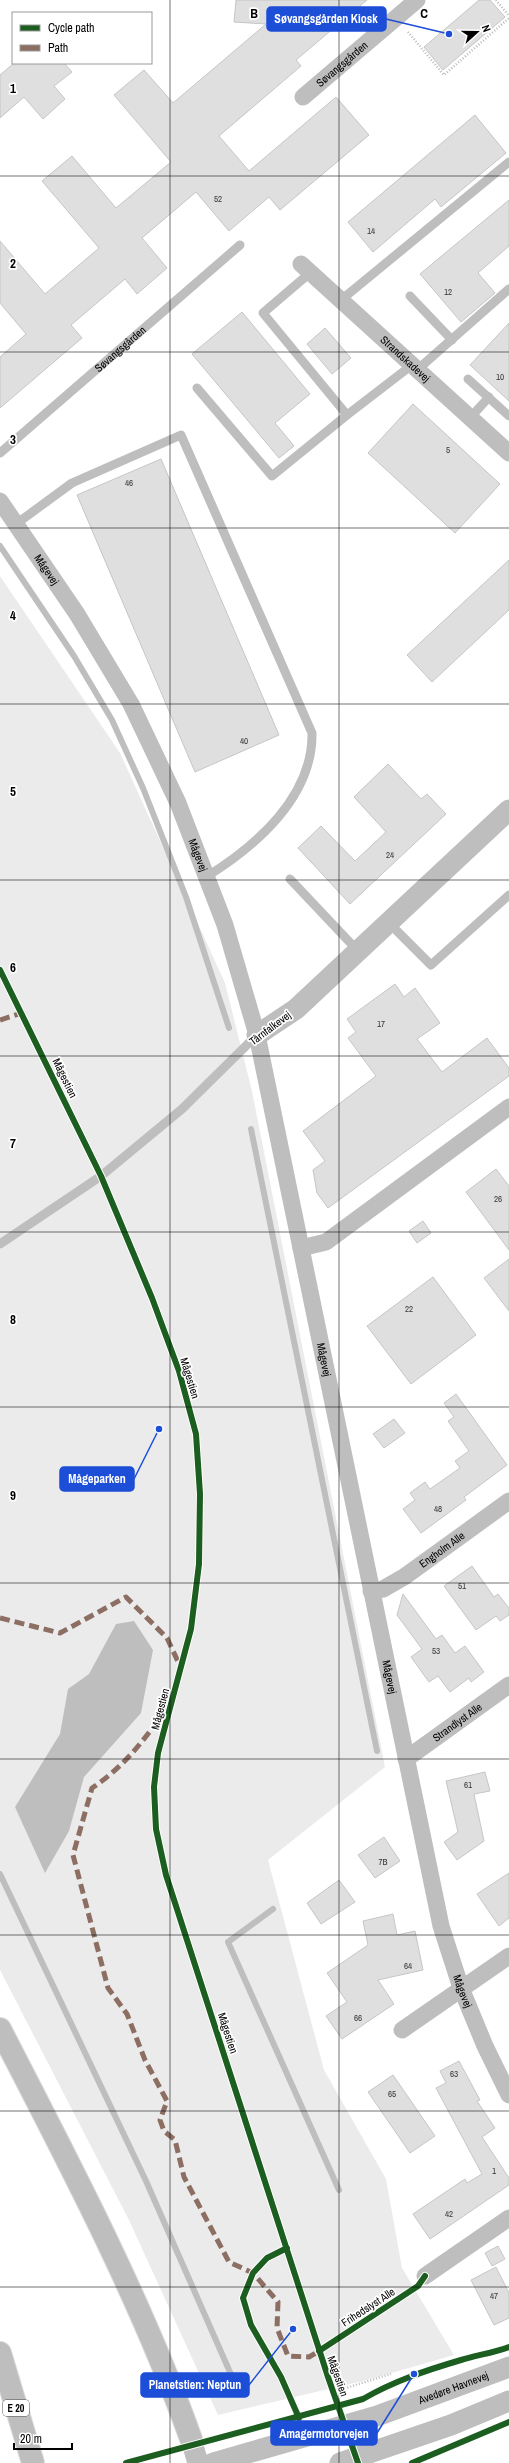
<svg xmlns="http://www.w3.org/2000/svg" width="509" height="2463" viewBox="0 0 509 2463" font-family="'Archivo Narrow',sans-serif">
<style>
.green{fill:#ebebeb}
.water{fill:#bebebe}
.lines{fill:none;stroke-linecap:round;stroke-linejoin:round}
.stream{stroke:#bebebe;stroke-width:6}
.building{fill:#dfdfdf;stroke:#c6c6c6}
.motorway-casing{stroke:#dbdbdb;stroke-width:24}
.path{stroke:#b9b9b9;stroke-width:2.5;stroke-dasharray:1 2;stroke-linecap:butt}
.service{stroke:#bebebe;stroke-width:9}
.minor{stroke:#bebebe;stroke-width:17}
.tertiary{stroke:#bebebe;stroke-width:21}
.motorway{stroke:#bebebe;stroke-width:22}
.quiet{stroke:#8d6e63;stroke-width:5;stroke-dasharray:10 5;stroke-linecap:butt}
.cycleway-casing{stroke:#fff;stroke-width:8}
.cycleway{stroke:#1b5e20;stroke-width:6}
.grid{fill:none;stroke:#000;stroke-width:1;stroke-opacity:0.55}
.labels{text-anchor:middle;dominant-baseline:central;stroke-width:3.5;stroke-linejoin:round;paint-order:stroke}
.number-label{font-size:9px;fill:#383838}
.shield{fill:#fff;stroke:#4c4c4c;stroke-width:1}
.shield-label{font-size:10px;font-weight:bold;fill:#000}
.street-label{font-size:11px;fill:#000;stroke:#fff}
.grid-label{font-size:13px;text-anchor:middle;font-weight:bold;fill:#000;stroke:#fff;stroke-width:3.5;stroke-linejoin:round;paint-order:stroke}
.leader{fill:none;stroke:#1d4ed8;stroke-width:1.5}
.callout-dot{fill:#1d4ed8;stroke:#fff;stroke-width:1.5}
.callout{fill:#1d4ed8;stroke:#1d4ed8;stroke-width:1.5}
.callout-label{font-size:12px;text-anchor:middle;font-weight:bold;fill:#fff}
</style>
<rect width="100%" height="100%" fill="#fff"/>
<path class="green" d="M0 576 120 753 225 983 252 1091 385 1767 268 1860 324 2070 386 2179 402 2268 454 2355 367 2380 218 2415 129 2220 0 1970Z"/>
<path class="water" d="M134 1621 153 1650 141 1713 84 1777 69 1831 45 1873 15 1807 60 1734 68 1689 89 1674 116 1624Z"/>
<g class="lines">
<path class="stream" d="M0 546 74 656 112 720 143 788 186 897 229 1028
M251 1129 377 1751
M0 1874 146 2181 233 2379
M273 1909 228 1942 339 2190"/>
</g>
<path class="building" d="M236 0H367L296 60 301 66 219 136 249 171 336 97 369 135 280 210 269 197 229 231 196 192 142 238 167 268 137 294 125 279 71 325 82 338 0 408V357L26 334 0 303V241L45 294 99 248 42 181 72 156 116 208 171 162 114 95 144 70 173 103 266 24 234 22Z
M479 0H490L505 17 443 70 424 47Z
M14 63H64L72 72 54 86 65 99 43 119 24 97 0 118V75Z
M475 115 506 153 441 207 435 199 373 252 348 222Z
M509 200V246L478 273 495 293 461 322 420 274Z
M242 312 310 394 275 423 294 446 279 458 192 354Z
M509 323V401L470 365Z
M325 328 351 358 332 374 307 344Z
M413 404 500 484 455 533 368 453Z
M161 459 279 735 195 772 77 495Z
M509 560V610L432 682 407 655Z
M388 764 421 799 427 794 446 814 350 904 298 848 321 826 355 861 386 832 354 797Z
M395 984 404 997 415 988 440 1023 417 1039 442 1072 487 1038 509 1068V1076L328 1208 317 1193 313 1170 325 1161 303 1131 376 1076 348 1038 356 1032 347 1019Z
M496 1169 509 1186V1250L466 1192Z
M423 1221 431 1233 417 1243 409 1231Z
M509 1259V1311L484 1278Z
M433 1277 476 1335 411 1384 367 1326Z
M456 1394 507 1465 464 1497 466 1500 421 1533 403 1509 415 1500 410 1493 425 1482 430 1489 460 1468 455 1461 469 1451 448 1421 454 1417 444 1403Z
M394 1419 405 1433 384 1448 373 1434Z
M472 1566 494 1597 498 1594 509 1608V1615L500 1621 496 1616 476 1630 444 1586Z
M403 1594 436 1639 442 1635 455 1653 465 1646 484 1672 471 1682 469 1678 450 1692 438 1676 429 1682 411 1657 422 1649 397 1615Z
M485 1772 490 1791 474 1794 484 1841 457 1860 444 1842 458 1832 446 1781Z
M384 1837 400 1861 375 1878 358 1855Z
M509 1873V1918L499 1926 477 1894Z
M339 1880 355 1902 321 1924 307 1903Z
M393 1914 397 1935 415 1931 423 1970 378 1980 394 2004 342 2039 326 2016 347 2002 327 1973 368 1945 363 1921Z
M459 2061 480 2100 477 2101 495 2128 482 2137 509 2178V2185L430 2239 413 2214 465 2179 467 2183 482 2174 436 2088 446 2083 440 2071Z
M393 2075 435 2136 410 2153 368 2092Z
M498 2246 505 2259 492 2266 485 2253Z
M496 2267 509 2293V2318L494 2325 471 2280Z"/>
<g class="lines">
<g class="motorway-casing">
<path id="motorway" d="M0 2029C69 2163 140 2297 191 2439
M0 2353 33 2463"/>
</g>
<path class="path" d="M496 0 509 16
M408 32 444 75 509 18
M333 2392 391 2374"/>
<g class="service">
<path d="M311 272 263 313 347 415"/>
<path d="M410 296 452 340"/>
<path d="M341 300 509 162"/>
<path d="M417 370 509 289"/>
<path d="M468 379 509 416"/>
<path d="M197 388 272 476 347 415 412 365"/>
<path d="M470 418 489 397"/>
<path id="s1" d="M0 453 240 245"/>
<path d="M16 524 72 483 181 435 312 733C313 797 256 846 206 877"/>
<path d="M290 879 358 951"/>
<path d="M389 923 431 965 509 895"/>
<path d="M0 1244 101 1176 182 1109 257 1035"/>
</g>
<g class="minor">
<path id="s2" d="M303 97 417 0"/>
<path id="s3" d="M301 264 509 453"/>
<path id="s4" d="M0 501 77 614 131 704 178 803 225 925 257 1035 441 1926 461 1988 485 2046 509 2095"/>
<path d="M301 1248 326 1242 509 1107"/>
<path id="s5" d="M371 1591 383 1589 404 1577 509 1501"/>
<path id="s6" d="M406 1759 509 1685"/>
<path d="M402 2030 509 1956"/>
<path d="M425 2276 509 2218"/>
</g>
<g class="tertiary">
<path d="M257 1035 296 1009 509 810"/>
<path d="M191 2439 198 2463"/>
<path id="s7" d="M213 2463 377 2416 509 2367"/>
<path d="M340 2463 451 2425 509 2401"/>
</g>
<use href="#motorway" class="motorway"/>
<path class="quiet" d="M0 1020 22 1013
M0 1618 60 1633 126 1597 167 1638 181 1668
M167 1708C144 1740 125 1766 92 1788L73 1855 108 1988 127 2014 145 2060 167 2101 160 2120 164 2131 175 2140 184 2177 229 2262 253 2273 278 2302 277 2328 288 2356 309 2357 319 2351"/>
<g class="cycleway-casing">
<path id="cycleway" d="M0 970 101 1176 152 1298 179 1371 196 1434 200 1494 199 1564 191 1629 158 1753 154 1787 156 1829 166 1875 328 2377 358 2463
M287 2248 267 2258 253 2273 243 2298 251 2325 281 2377 299 2418
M319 2351 418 2286 425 2276
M126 2463 363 2399C394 2381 427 2370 461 2360 477 2355 493 2353 509 2347
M412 2463 509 2422"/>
</g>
<use href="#cycleway" class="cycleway"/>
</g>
<path class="grid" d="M170 0V2463M339 0V2463M0 176H509M0 352H509M0 528H509M0 704H509M0 880H509M0 1056H509M0 1232H509M0 1407H509M0 1583H509M0 1759H509M0 1935H509M0 2111H509M0 2287H509"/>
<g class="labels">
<g class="number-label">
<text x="218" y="199">52</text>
<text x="371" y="231">14</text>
<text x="448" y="292">12</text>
<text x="500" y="377">10</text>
<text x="448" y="450">5</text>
<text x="129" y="483">46</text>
<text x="244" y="741">40</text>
<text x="390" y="855">24</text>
<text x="381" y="1024">17</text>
<text x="498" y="1199">26</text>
<text x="409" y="1309">22</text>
<text x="438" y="1509">48</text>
<text x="462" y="1586">51</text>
<text x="436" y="1651">53</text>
<text x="468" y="1785">61</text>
<text x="383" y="1862">7B</text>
<text x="408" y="1966">64</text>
<text x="358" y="2018">66</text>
<text x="454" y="2074">63</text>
<text x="392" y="2094">65</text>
<text x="494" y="2171">1</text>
<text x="449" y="2214">42</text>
<text x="494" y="2296">47</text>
</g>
<rect class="shield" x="3" y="2400" width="26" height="16" rx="3"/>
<g class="shield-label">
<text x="16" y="2408">E 20</text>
</g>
<g class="street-label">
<text stroke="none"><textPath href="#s2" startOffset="51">Søvangsgården</textPath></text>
<text stroke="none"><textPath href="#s1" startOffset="159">Søvangsgården</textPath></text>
<text stroke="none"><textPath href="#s3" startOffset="141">Strandskadevej</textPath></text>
<text stroke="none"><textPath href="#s4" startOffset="83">Mågevej</textPath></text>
<text stroke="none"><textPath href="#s4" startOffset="407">Mågevej</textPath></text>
<text transform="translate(270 1028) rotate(-37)">Tårnfalkevej</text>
<text transform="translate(65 1078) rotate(64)">Mågestien</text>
<text stroke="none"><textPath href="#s4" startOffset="928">Mågevej</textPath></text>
<text transform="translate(190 1378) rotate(73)">Mågestien</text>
<text stroke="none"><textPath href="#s5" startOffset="83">Engholm Alle</textPath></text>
<text stroke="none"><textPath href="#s4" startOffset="1252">Mågevej</textPath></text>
<text transform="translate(160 1709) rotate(-75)">Mågestien</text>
<text stroke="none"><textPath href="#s6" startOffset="63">Strandlyst Alle</textPath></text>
<text stroke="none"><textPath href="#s4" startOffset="1575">Mågevej</textPath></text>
<text transform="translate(228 2033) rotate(72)">Mågestien</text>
<text transform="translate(368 2307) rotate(-33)">Frihedslyst Alle</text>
<text transform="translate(338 2376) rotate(71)">Mågestien</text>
<text stroke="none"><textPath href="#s7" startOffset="252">Avedøre Havnevej</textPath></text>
</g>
</g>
<g class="grid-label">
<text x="254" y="18">B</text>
<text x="424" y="18">C</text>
<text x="13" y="93">1</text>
<text x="13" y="268">2</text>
<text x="13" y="444">3</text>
<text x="13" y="620">4</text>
<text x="13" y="796">5</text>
<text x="13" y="972">6</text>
<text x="13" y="1148">7</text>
<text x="13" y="1324">8</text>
<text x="13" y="1500">9</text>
</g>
<path class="leader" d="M449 34L386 19M159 1429L134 1479M293 2329L249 2385M414 2374L377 2433"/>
<g class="callout-dot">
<circle cx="449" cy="34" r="4"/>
<circle cx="159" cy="1429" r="4"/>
<circle cx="293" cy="2329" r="4"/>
<circle cx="414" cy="2374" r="4"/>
</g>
<g class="callout">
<rect x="267" y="7" width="119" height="24" rx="4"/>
<rect x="60" y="1467" width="74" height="24" rx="4"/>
<rect x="141" y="2373" width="108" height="24" rx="4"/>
<rect x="271" y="2421" width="106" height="24" rx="4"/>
</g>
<g class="callout-label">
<text x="326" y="23">Søvangsgården Kiosk</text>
<text x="97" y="1483">Mågeparken</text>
<text x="195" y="2389">Planetstien: Neptun</text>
<text x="324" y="2438">Amagermotorvejen</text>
</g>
<rect x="12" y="12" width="140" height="52" fill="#ffffff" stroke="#999999"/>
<rect x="20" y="25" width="20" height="6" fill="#1b5e20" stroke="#999999"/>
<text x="48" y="32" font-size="12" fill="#000000">Cycle path</text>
<rect x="20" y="45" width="20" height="6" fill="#8d6e63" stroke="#999999"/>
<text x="48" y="52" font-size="12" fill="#000000">Path</text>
<g transform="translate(477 32) rotate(69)" stroke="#ffffff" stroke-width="3" paint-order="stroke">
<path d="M0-3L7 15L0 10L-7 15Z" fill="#000000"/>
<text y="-6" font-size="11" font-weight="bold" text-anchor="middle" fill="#000000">N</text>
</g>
<path d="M14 2443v6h58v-6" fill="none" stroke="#000000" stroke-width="2"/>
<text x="20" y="2443" font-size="12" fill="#000000" stroke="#ffffff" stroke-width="3" paint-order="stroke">20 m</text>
</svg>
